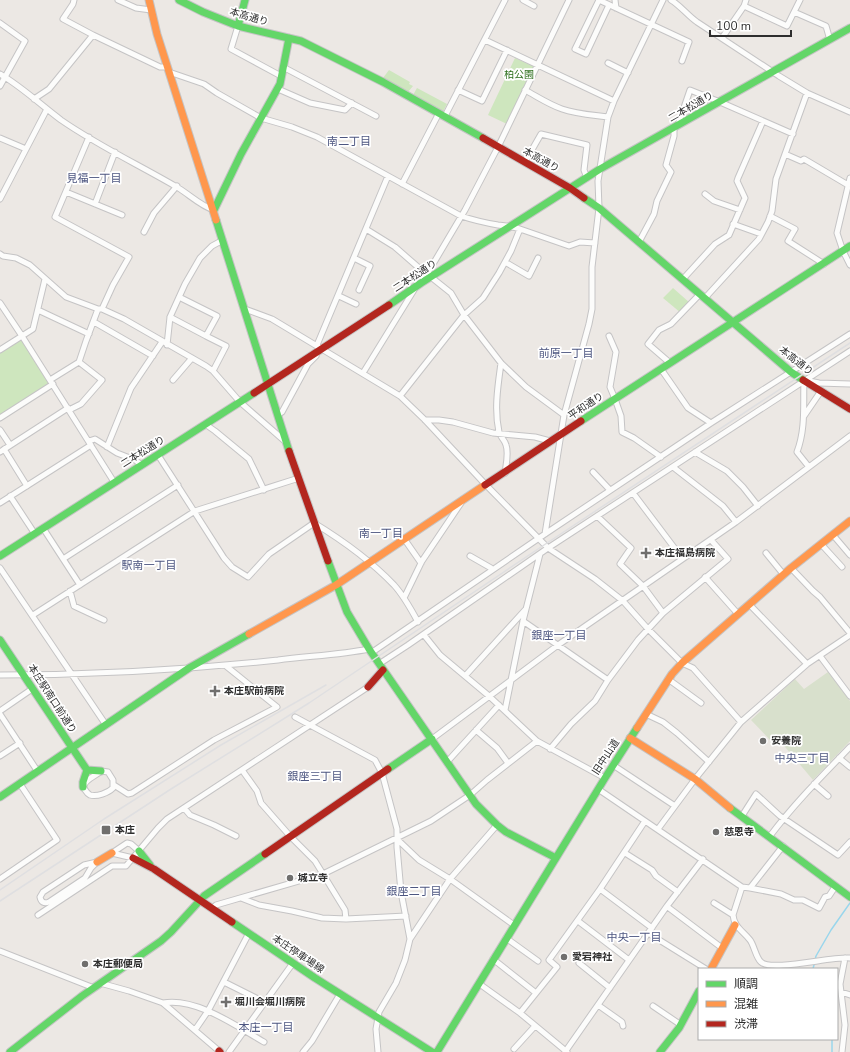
<svg xmlns="http://www.w3.org/2000/svg" width="850" height="1052" viewBox="0 0 850 1052" font-family="'Nunito Sans','Noto Sans JP',sans-serif">
<style>
.green{fill:#cee6be}
.cemetery{fill:#d8e0cc}
.lines{fill:none;stroke-linecap:round;stroke-linejoin:round}
.stream{stroke:#99d6ec;stroke-width:1.5}
.street-casing{stroke:#c5c4c5;stroke-width:7}
.fast-casing{stroke:#c5c4c5;stroke-width:9}
.slow-casing{stroke:#c5c4c5;stroke-width:9}
.jam-casing{stroke:#c5c4c5;stroke-width:9}
.street{stroke:#fcfcfb;stroke-width:5}
.fast{stroke:#63d668;stroke-width:7}
.slow{stroke:#ff974d;stroke-width:7}
.jam{stroke:#b3261e;stroke-width:7}
.rail{stroke:#dfdfe1;stroke-width:1.5}
.poi-dot{fill:#706f6e;stroke:#fff;stroke-width:1.5}
.labels{text-anchor:middle;dominant-baseline:central;stroke-width:3.5;stroke-linejoin:round;paint-order:stroke}
.street-label{font-size:10px;fill:#2e2e2e;stroke:#fff}
.park-label{font-size:10px;fill:#2c6e1b;stroke:#fff}
.poi-label{font-size:10px;font-weight:bold;fill:#2e2e2e;stroke:#fff;text-anchor:start}
.neighbourhood-label{font-size:11px;fill:#4d5680;stroke:#fff}
</style>
<rect width="100%" height="100%" fill="#ece8e4"/>
<path class="green" d="M515 58 533 66 534 69 507 124 488 115Z
M389 70 410 82 409 84 413 86 408 92 383 78Z
M417 88 447 104 443 112 413 95Z
M673 288 690 303 681 313 663 298Z
M22 336 53 384 0 418V350Z"/>
<path class="cemetery" d="M828 672 850 701V741L813 780 780 741 773 743 751 720 795 679 804 689Z"/>
<g class="lines">
<path class="stream" d="M813 969 816 956 831 930 850 903
M832 1052V1039"/>
<g class="street-casing">
<path id="street" d="M74 0 73 4 63 19 93 35
M118 0 136 8 151 10
M523 0 534 6
M599 0 575 49 586 54 609 5
M599 0 689 42 682 61
M615 0 616 8
M671 0C681 6 687 15 697 22L779 76 807 93 850 112
M744 6 787 26 800 0
M794 12 826 26 830 40
M238 26 231 49 281 76
M722 38 744 6 746 0
M485 40 614 101
M608 63 628 73
M283 67 376 116
M169 72 204 84 217 93 261 118 292 127 317 137 461 216C473 220 486 223 498 225 507 226 512 226 520 229L511 251 499 273 483 298 464 315 400 396
M0 74C22 87 41 105 61 120 97 145 137 164 175 186 188 193 200 206 214 210
M0 86 25 41 0 23
M278 89 310 103 345 110 352 103
M458 90 482 101 507 50
M525 90C538 97 548 104 562 109 576 114 593 115 608 117
M34 99 49 89 93 35 160 67H167
M445 116 505 0
M678 125 690 90 720 102 793 134
M89 137 55 217 129 257 113 285 102 309
M0 138 26 149
M785 154 801 161 804 159 848 185
M525 162 541 134 587 145 584 170 587 178
M850 178 837 233 843 251 850 265
M402 184 439 113
M66 192 122 215
M705 194 714 201 740 210
M0 199 47 109
M95 204 115 152
M770 216 795 229 788 241 824 264
M733 224 761 234
M366 229 395 247 426 274
M520 229 569 246 580 242 595 243
M144 232 154 213 177 186
M639 242 654 214 657 201 671 172 666 165 674 136V129
M0 254 3 256 16 258 30 265 66 297 98 309H102L124 319 206 366 213 371 240 402 287 443
M354 258 370 266 359 290
M505 262 529 276 538 258
M431 277 451 293 464 315 501 363 526 387 564 415
M683 279 715 244 729 235 745 198 737 181 738 178 763 121
M423 281 465 210 498 147 569 0
M339 296 356 304
M179 297 217 316 206 336 226 346 213 371
M705 298 759 239 768 222 772 211 776 179 807 93
M0 303 22 336 114 482
M245 309 272 319 400 396 425 420 486 485 548 548 595 579 623 601 648 629 682 663 693 668 741 722
M38 310 89 334
M170 317 206 336
M94 322 153 356
M609 336 616 352 610 387 615 399 621 416 622 432 634 438 661 457
M167 345 170 317 185 284 200 258 212 246 223 240
M317 345 388 176
M0 350 33 329 45 279
M501 363C498 385 494 409 499 432 500 437 505 440 506 445 509 453 506 465 505 473
M670 363 648 344 659 330 671 324 700 294
M661 369 688 408 711 423
M363 373 414 290
M50 380 79 362 86 341 98 309
M173 380 192 358
M804 380C803 405 806 428 797 452L809 467
M809 381 819 383 850 384
M69 410 81 404 102 380 79 362
M279 414 282 412 308 364 316 356
M804 416 821 391
M0 418 53 384
M425 420H439L453 422 493 433 535 437 550 441
M205 424 215 431 249 459 264 490
M0 430 10 445
M89 441 95 439 117 453 135 460 142 465
M107 447 131 388 162 342
M4 449 27 486
M0 452 68 408
M695 452 727 471 743 487 758 506
M158 455 224 558 232 567 248 577 269 554 314 523C342 540 371 561 394 585 404 596 411 609 418 622
M673 467 723 506 736 522
M593 472 610 490
M633 493 682 558
M10 496 35 534
M0 503 91 445
M597 516 631 548 620 564 643 586 663 613
M43 528 80 585
M545 534 564 415 589 324 592 309V267L599 208 598 181 608 117 614 101 663 0
M833 535 850 555
M405 540 421 563
M821 544 842 567
M766 553 784 575
M470 556 491 568 492 570
M63 559 178 485
M0 568 106 725
M791 568 813 591 820 597 850 633
M705 577 738 614
M70 591 74 606 104 620
M404 598 422 561 461 503
M749 604 807 664
M33 615 195 511 299 478
M523 621 608 680
M424 635 440 655 489 696 537 741 605 778
M371 653 545 534 711 423 850 334
M820 656 850 696
M379 664 408 645 548 548 850 351
M0 675C93 675 186 670 278 660 308 656 340 655 369 649
M465 676 525 610
M668 679 701 703
M505 710 523 621 540 554
M0 711 32 689
M0 714 38 772
M646 714 663 722 677 733 709 762
M295 717 375 760 382 773 397 829V847L401 892 410 939 405 960 396 983 379 1012 376 1029 378 1052
M476 730 497 748 508 763
M432 739 558 645 736 522 850 436
M550 749 571 724 595 701 608 680 638 640 663 613 728 559 711 540
M0 756 20 743
M839 758 850 767
M447 762 499 705
M613 765 675 806
M242 770 257 791 261 803 290 836 315 861 345 910 346 919
M101 771 108 772 113 780V788C108 793 97 797 90 795 86 793 85 789 83 787 86 778 95 777 101 771Z
M814 784 828 796
M114 785 128 794 132 793 214 740 277 707 226 666
M598 789 742 887 750 888 783 846
M184 808 190 815 214 825 236 836
M742 816 756 794 780 816 838 855 850 842
M658 829 695 779 741 722 807 664 850 635
M770 836C794 804 822 776 850 747
M398 840 419 860 450 879 514 925
M112 853 127 843 131 844 139 851
M112 853 133 858
M625 853 652 870 656 876 678 892
M97 862 91 868 85 878 49 902C44 904 41 902 40 897L43 892 84 865Z
M0 879 57 840 20 784
M742 887 733 915C734 927 743 931 750 940 754 945 756 958 761 962 771 972 833 956 850 958
M750 888 781 894 794 900H803L819 908 825 897 829 896 835 887
M600 889 652 928
M241 898 259 905 292 911 322 918 346 919 406 916
M714 903 733 915
M667 906 669 908 722 948
M212 909 216 905 323 874 431 821 470 795 487 780 537 741
M38 915 112 866H126L158 828 167 819 368 687
M578 921 629 960
M648 933 706 969
M506 938 538 961
M410 939 450 879 497 825
M0 951 94 988
M493 959 536 993
M579 963 610 988
M480 981 481 985 520 1013 567 1052
M224 982 264 1002
M100 983 129 991 163 1003 219 1051
M841 992 850 995
M163 1003C196 997 236 1026 264 1042
M598 1005 622 1022 623 1026
M653 1006 681 1025
M520 1013 557 967 549 960 600 889 645 821
M195 1030 208 1011 249 933
M514 1049 535 1026
M229 1052 293 963
M303 1052 312 1041 340 994
M565 1052 667 906 703 859
M842 1052 845 1025 840 984 845 958"/>
</g>
<g class="fast-casing">
<path id="fast" d="M179 0 203 12 238 26 301 41 383 82 483 138
M238 26 245 0
M584 198 599 208 791 372 803 380
M214 210 241 154 280 84 289 38
M216 220 289 451
M389 305 421 283 600 169 850 28
M581 421 850 246
M0 556 254 393
M328 561 347 612 369 649 476 804 497 825 506 832 556 858
M0 640 87 770
M388 769 432 739
M87 770 101 771
M83 787V782L87 770
M0 797 189 668 249 634
M730 808 850 897
M139 851 150 865
M232 922 315 978 432 1052
M10 1052 82 996 161 941 171 932 204 896 265 854
M437 1052 605 778 637 728
M660 1052 679 1028 699 991"/>
</g>
<g class="slow-casing">
<path id="slow" d="M149 0 157 34 216 220
M249 634 336 585 485 485
M637 728 672 674 682 663 791 568 850 521
M630 738 695 779 730 808
M97 862 112 853
M711 969 735 925"/>
</g>
<g class="jam-casing">
<path id="jam" d="M483 138 570 188 584 198
M803 380 850 409
M254 393 389 305
M289 451 328 561
M485 485 581 421
M368 687 383 670
M265 854 388 769
M133 858 154 869 232 922
M219 1051 220 1052"/>
</g>
<use href="#street" class="street"/>
<use href="#fast" class="fast"/>
<use href="#slow" class="slow"/>
<use href="#jam" class="jam"/>
<path class="rail" d="M0 890 104 819 221 745 326 685
M0 901 171 789 309 703 544 545 850 343"/>
</g>
<g class="poi-dot">
<path d="M644 547h4v4h4v4h-4v4h-4v-4h-4v-4h4z"/>
<path d="M213 685h4v4h4v4h-4v4h-4v-4h-4v-4h4z"/>
<circle cx="763" cy="741" r="4"/>
<rect x="101" y="825" width="10" height="10" rx="2"/>
<circle cx="716" cy="832" r="4"/>
<circle cx="290" cy="878" r="4"/>
<circle cx="564" cy="957" r="4"/>
<circle cx="85" cy="964" r="4"/>
<path d="M224 996h4v4h4v4h-4v4h-4v-4h-4v-4h4z"/>
</g>
<g class="labels">
<g class="street-label">
<text transform="translate(249 17) rotate(16)">本高通り</text>
<text transform="translate(691 107) rotate(-30)">二本松通り</text>
<text transform="translate(541 160) rotate(29)">本高通り</text>
<text transform="translate(415 276) rotate(-33)">二本松通り</text>
<text transform="translate(796 361) rotate(38)">本高通り</text>
<text transform="translate(586 406) rotate(-34)">平和通り</text>
<text transform="translate(143 452) rotate(-32)">二本松通り</text>
<text transform="translate(52 699) rotate(57)">本庄駅南口前通り</text>
<text transform="translate(606 757) rotate(-57)">旧中山道</text>
<text transform="translate(298 954) rotate(34)">本庄停車場線</text>
</g>
<g class="park-label">
<text x="519" y="75">柏公園</text>
</g>
<g class="poi-label">
<text x="655" y="553">本庄福島病院</text>
<text x="224" y="691">本庄駅前病院</text>
<text x="771" y="741">安養院</text>
<text x="115" y="830">本庄</text>
<text x="724" y="832">慈恩寺</text>
<text x="298" y="878">城立寺</text>
<text x="572" y="957">愛宕神社</text>
<text x="93" y="964">本庄郵便局</text>
<text x="235" y="1002">堀川会堀川病院</text>
</g>
<g class="neighbourhood-label">
<text x="349" y="141">南二丁目</text>
<text x="94" y="178">見福一丁目</text>
<text x="566" y="353">前原一丁目</text>
<text x="381" y="533">南一丁目</text>
<text x="149" y="565">駅南一丁目</text>
<text x="559" y="635">銀座一丁目</text>
<text x="802" y="758">中央三丁目</text>
<text x="315" y="776">銀座三丁目</text>
<text x="414" y="891">銀座二丁目</text>
<text x="634" y="937">中央一丁目</text>
<text x="266" y="1027">本庄一丁目</text>
</g>
</g>
<rect x="698" y="968" width="140" height="72" fill="#ffffff" stroke="#ababab"/>
<rect x="706" y="981" width="20" height="6" fill="#63d668" stroke="#ababab"/>
<text x="734" y="988" font-size="12" fill="#2e2e2e">順調</text>
<rect x="706" y="1001" width="20" height="6" fill="#ff974d" stroke="#ababab"/>
<text x="734" y="1008" font-size="12" fill="#2e2e2e">混雑</text>
<rect x="706" y="1021" width="20" height="6" fill="#b3261e" stroke="#ababab"/>
<text x="734" y="1028" font-size="12" fill="#2e2e2e">渋滞</text>
<path d="M710 30v6h81v-6" fill="none" stroke="#2e2e2e" stroke-width="2"/>
<text x="716" y="30" font-size="12" fill="#2e2e2e" stroke="#ffffff" stroke-width="3" paint-order="stroke">100 m</text>
</svg>
